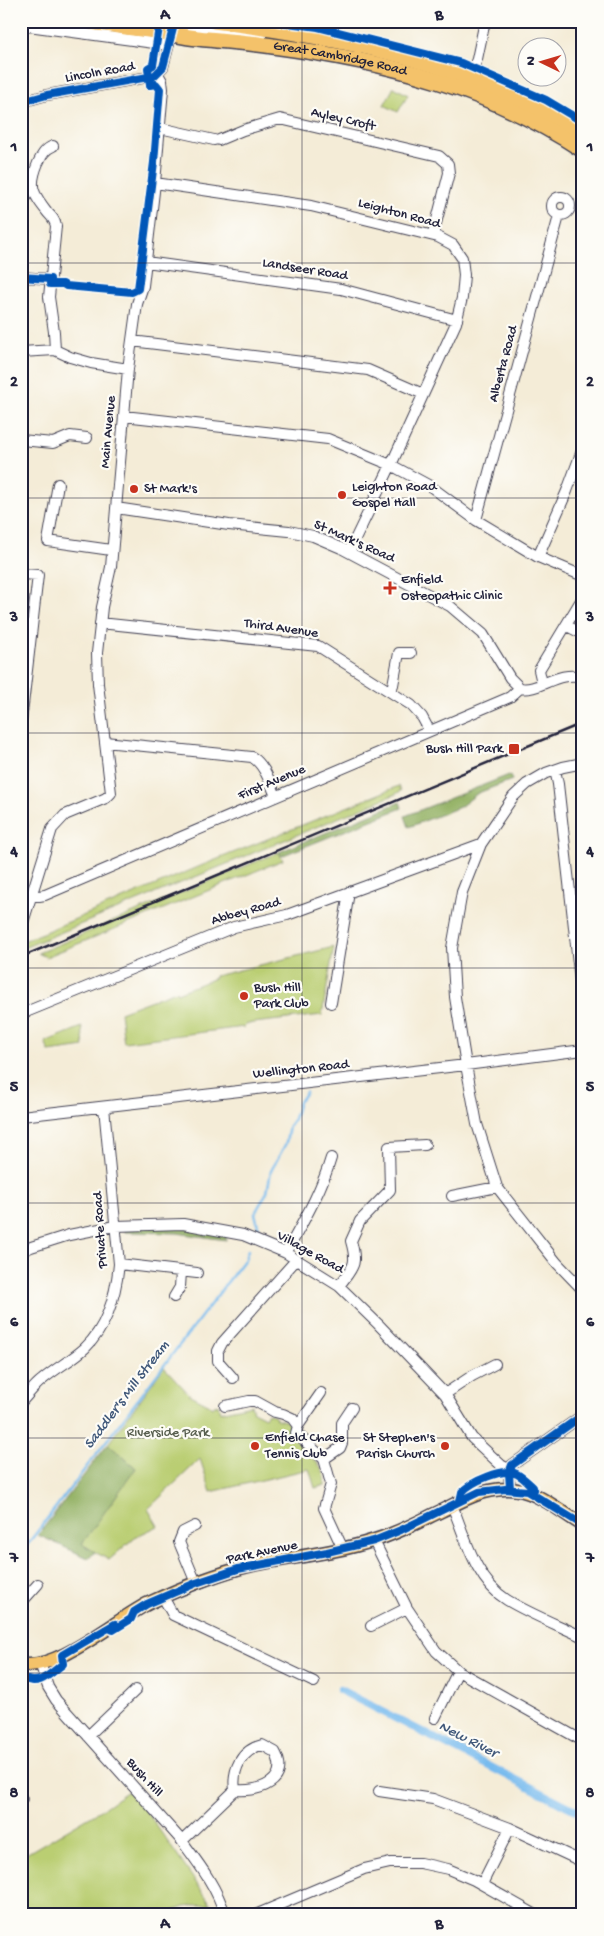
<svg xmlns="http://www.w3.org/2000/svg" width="604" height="1936" viewBox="0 0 604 1936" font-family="'Gochi Hand',sans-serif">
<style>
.green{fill:#bace72;stroke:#6e7856}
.forest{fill:#93b164;stroke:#5a6a50}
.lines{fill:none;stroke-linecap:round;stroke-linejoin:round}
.stream{stroke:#78bbee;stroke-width:2.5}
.canal{stroke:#78bbee;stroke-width:8}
.minor-casing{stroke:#424052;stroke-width:12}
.major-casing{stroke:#424052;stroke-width:15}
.highway-casing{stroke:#424052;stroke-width:18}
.minor{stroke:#fff;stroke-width:10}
.major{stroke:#f4c26a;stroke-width:12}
.highway{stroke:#f4c26a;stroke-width:15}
.rail{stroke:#22223b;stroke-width:2.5}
.cycleway-casing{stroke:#fdfcf7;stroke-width:11}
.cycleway{stroke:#0057b8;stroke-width:8}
.grid{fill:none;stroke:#22223b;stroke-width:1;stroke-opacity:0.55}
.poi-dot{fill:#c8321e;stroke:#fdfcf7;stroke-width:2}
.labels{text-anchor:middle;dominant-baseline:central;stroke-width:4.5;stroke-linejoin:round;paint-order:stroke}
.street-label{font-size:14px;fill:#22223b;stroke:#fdfcf7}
.poi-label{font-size:14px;fill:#22223b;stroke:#fdfcf7;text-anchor:start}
.park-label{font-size:14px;fill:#575e4e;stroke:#fdfcf7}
.water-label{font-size:15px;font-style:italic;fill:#40587a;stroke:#fdfcf7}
.neatline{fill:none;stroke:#22223b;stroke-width:2}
.grid-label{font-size:16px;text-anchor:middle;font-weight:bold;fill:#22223b}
</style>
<rect width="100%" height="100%" fill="#fdfcf7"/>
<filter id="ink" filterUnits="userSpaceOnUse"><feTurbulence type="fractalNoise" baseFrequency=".02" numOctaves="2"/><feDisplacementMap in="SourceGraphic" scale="10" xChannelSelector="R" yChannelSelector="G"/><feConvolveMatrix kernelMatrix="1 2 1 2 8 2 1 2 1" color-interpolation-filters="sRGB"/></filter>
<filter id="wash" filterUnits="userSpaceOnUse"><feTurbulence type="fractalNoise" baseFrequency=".0096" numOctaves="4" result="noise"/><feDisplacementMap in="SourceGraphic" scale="20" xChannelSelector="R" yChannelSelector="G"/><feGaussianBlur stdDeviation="1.12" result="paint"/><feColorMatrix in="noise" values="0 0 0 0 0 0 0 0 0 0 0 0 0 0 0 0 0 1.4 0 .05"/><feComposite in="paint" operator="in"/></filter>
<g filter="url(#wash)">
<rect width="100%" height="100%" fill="#f4ecd7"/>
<path class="green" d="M394 87 408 95 398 112 384 105Z
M399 786 401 791 396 794 21 949V942L203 865Z
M279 852 283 860 46 957 38 953Z
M334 947 322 1015 245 1024 244 1027 124 1042 120 1012 176 991 177 993 215 978V976Z
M82 1027 84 1047 49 1052 45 1042Z
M164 1367 189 1394 210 1405 211 1408 218 1404 220 1412 251 1405 253 1411 265 1417 268 1413 275 1416 276 1419 286 1421C291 1427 291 1433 295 1439 305 1455 328 1464 325 1485L315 1488 309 1469 211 1492 200 1459 148 1509 158 1526 135 1537 109 1560 81 1544 136 1468 108 1444Z
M128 1791 149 1815 211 1904 184 1907 163 1915H21V1857L102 1809Z"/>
<path class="forest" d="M509 775 511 777 512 780 478 793 460 807 409 827 405 816Z
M400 802 402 808 281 856 279 852Z
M124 1227H178L227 1236 226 1240 177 1233 125 1232Z
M108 1444 136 1468 82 1544 95 1552 88 1558 38 1535Z"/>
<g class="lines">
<path class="stream" d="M259 1230 255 1213 267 1192 271 1171 286 1143 289 1126 294 1119 299 1102 306 1092
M21 1553 245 1259 248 1250"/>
<path class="canal" d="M340 1690 583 1814"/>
</g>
</g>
<g filter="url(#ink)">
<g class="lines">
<g class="minor-casing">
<path id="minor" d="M151 21 167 25 172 34
M178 21 185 26 261 37
M21 25 169 45
M468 83 477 59 485 21
M21 105 29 100 47 95 154 76 163 67 175 21
M160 128 214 140
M219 140 243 130 280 119 439 156 448 164 449 173 433 235
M53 146C45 149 42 155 38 163 28 187 33 194 48 213 52 217 55 220 56 226L49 297 54 332 55 350
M155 183 311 206 438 237 453 245 462 258 464 275 462 298 456 323 391 465 349 552
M552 206a9 9 0 1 1 18 0a9 9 0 1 1-18 0Z
M146 262 341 289 457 320
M21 277 50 279
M132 341 368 370 423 394
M21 352 55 350 70 357 91 363 128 369
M124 416 328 439 391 465 430 486 476 520 538 557 583 576
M21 440 53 443 70 436 87 438
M58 484 48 541 111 550
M116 508 229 525 289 531 313 536 341 548 450 606 483 634 510 678 520 688C539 692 557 670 583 677
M476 520 559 216
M538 557 567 491 583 448
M21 574 38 575 21 722
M100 623 318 646 411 705 422 717 429 730
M567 626 583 634
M542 683 539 670 583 597
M389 691 393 685 399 653H411
M105 742 252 757C265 765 270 783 276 796
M583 763 563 767 546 773 527 784 513 797 481 844 462 892 452 948 455 997 466 1065 477 1124 497 1187 557 1263 583 1290
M555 770 558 784 583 1008
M32 895 39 896 45 895 510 697 520 688
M21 929 52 829 65 815 106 798 111 793 98 684 97 653 102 607 111 567 128 369 137 304 143 286 155 183 163 89 162 81 158 74
M331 1003 349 892
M21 1014 234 927 287 915 481 844
M21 1116 466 1065 583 1050
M452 1196 497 1187
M21 1252 31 1247 69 1235 115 1226 183 1224 243 1235 286 1253 339 1286 378 1324 445 1394 472 1438 501 1465 510 1470
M286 1253C303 1222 321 1192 331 1158
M119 1264 197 1273
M339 1286C353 1267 358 1265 351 1241L360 1221 390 1190 389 1147 425 1145
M174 1297 180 1287 181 1272
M233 1378 218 1361V1351L222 1343 296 1260
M321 1393 298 1426 296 1433 324 1459 331 1484 324 1508 343 1549
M445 1394 472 1376 495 1364
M21 1402C28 1395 34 1386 42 1380 56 1368 72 1360 85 1348 108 1326 116 1294 119 1264L104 1107
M225 1406 249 1401H255L275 1412 283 1414 292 1418 298 1426
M324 1459 340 1448 342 1443V1423L352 1408
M510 1489 509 1473 512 1465 583 1415
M452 1505C465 1537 476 1581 507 1600 530 1614 558 1625 583 1637
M195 1526 183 1532 179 1542 196 1583
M374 1541 407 1608 436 1651 458 1671 583 1741
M163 1597 173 1615 314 1682
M21 1603 38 1584
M371 1626 407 1608
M40 1663 48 1687 56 1700 182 1841C199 1864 217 1887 225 1915
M435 1718 458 1671
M88 1736 136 1690
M379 1791 433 1799 510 1828 583 1862
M21 1799H22
M182 1841 235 1790C232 1770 241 1750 262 1745L275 1752C291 1781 260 1792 235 1790
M482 1884 510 1828
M255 1915 364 1869 390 1863H420L448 1869 474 1880 536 1915"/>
</g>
<g class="major-casing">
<path id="major" d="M21 1664C55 1673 118 1618 149 1603 182 1588 217 1573 253 1565 293 1557 335 1553 375 1540 398 1533 420 1521 441 1511 464 1500 479 1490 505 1489 534 1487 559 1511 583 1525"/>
</g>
<g class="highway-casing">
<g id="highway">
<path id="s1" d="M82 21C107 24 132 28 157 31 171 33 184 37 198 38 223 41 248 42 273 46 386 61 487 87 583 150"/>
<path d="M214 21C346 38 469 61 583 133"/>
</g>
</g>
<use href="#minor" class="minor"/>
<use href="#major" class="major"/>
<use href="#highway" class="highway"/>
<path class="rail" d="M21 957 583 723"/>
<g class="cycleway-casing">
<path id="cycleway" d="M272 21 318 27 461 63 546 100 583 122
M21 105 29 100 47 95 154 76 163 67 175 21
M21 277 50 279V284H63L66 286 132 292 138 289 154 162 160 89 156 84 150 85 148 68 153 65 160 21
M510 1489 509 1473 512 1465 583 1415
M460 1501 462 1492C471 1482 503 1467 517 1474 523 1477 528 1483 533 1487L534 1495
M109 1628 113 1630 131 1619 134 1612 147 1604 196 1583 238 1569 327 1552 374 1541 401 1530 479 1492 505 1489 527 1491 583 1525
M21 1677C38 1688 50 1674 63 1664L62 1655 115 1624"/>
</g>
<use href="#cycleway" class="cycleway"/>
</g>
</g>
<path class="grid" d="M302 21V1915M21 263H583M21 498H583M21 733H583M21 968H583M21 1203H583M21 1438H583M21 1673H583"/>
<g class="poi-dot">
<circle cx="134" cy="489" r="5"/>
<circle cx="342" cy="495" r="5"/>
<path d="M387.5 580.5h5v5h5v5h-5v5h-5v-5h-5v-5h5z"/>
<rect x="508" y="743" width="12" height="12" rx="2.5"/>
<circle cx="244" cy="996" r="5"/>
<circle cx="255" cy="1446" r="5"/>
<circle cx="445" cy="1446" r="5"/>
</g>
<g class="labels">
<g class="street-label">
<text stroke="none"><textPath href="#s1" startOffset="261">Great Cambridge Road</textPath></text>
<text transform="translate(100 73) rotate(-10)">Lincoln Road</text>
<text transform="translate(343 120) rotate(13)">Ayley Croft</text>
<text transform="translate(399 214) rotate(15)">Leighton Road</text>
<text transform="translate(305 270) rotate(9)">Landseer Road</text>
<text transform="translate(504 364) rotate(-75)">Alberta Road</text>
<text transform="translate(109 432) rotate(-85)">Main Avenue</text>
<text transform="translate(354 542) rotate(24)">St Mark's Road</text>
<text transform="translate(281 629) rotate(8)">Third Avenue</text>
<text transform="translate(272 783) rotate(-23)">First Avenue</text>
<text transform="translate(246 912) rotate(-16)">Abbey Road</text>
<text transform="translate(301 1070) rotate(-6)">Wellington Road</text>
<text transform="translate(101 1230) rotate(-94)">Private Road</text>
<text transform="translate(310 1253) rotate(29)">Village Road</text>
<text transform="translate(262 1553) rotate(-12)">Park Avenue</text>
<text transform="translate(144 1778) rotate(48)">Bush Hill</text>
</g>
<g class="poi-label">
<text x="352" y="487">Leighton Road<tspan x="352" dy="16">Gospel Hall</tspan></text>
<text x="144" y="489">St Mark's</text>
<text x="401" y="580">Enfield<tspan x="401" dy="16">Osteopathic Clinic</tspan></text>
<text x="503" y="749" text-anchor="end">Bush Hill Park</text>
<text x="254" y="988">Bush Hill<tspan x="254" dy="16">Park Club</tspan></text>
<text x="265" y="1438">Enfield Chase<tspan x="265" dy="16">Tennis Club</tspan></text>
<text x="435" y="1438" text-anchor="end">St Stephen's<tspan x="435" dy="16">Parish Church</tspan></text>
</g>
<g class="park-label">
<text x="168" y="1433">Riverside Park</text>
</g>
<g class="water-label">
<text transform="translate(127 1395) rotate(-53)">Saddler's Mill Stream</text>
<text transform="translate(468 1740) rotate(27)">New River</text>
</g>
</g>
<rect width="604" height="1936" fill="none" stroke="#fdfcf7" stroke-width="55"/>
<g transform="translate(542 62) rotate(275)"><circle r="24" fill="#fdfcf7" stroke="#a5a5ac"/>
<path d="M0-4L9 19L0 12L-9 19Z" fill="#c8321e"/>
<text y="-8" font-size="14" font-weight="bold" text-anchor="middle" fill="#22223b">N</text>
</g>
<rect x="28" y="28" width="548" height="1880" class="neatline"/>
<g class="grid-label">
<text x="165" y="19">A</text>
<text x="439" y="19">B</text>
<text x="14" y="151">1</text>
<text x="590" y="151">1</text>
<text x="14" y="386">2</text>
<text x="590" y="386">2</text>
<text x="14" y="621">3</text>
<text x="590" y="621">3</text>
<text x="14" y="856">4</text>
<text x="590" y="856">4</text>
<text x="14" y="1091">5</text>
<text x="590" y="1091">5</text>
<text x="14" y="1326">6</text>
<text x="590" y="1326">6</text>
<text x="14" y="1562">7</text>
<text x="590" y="1562">7</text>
<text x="14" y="1797">8</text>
<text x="590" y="1797">8</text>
<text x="165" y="1928">A</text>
<text x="439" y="1928">B</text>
</g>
</svg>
